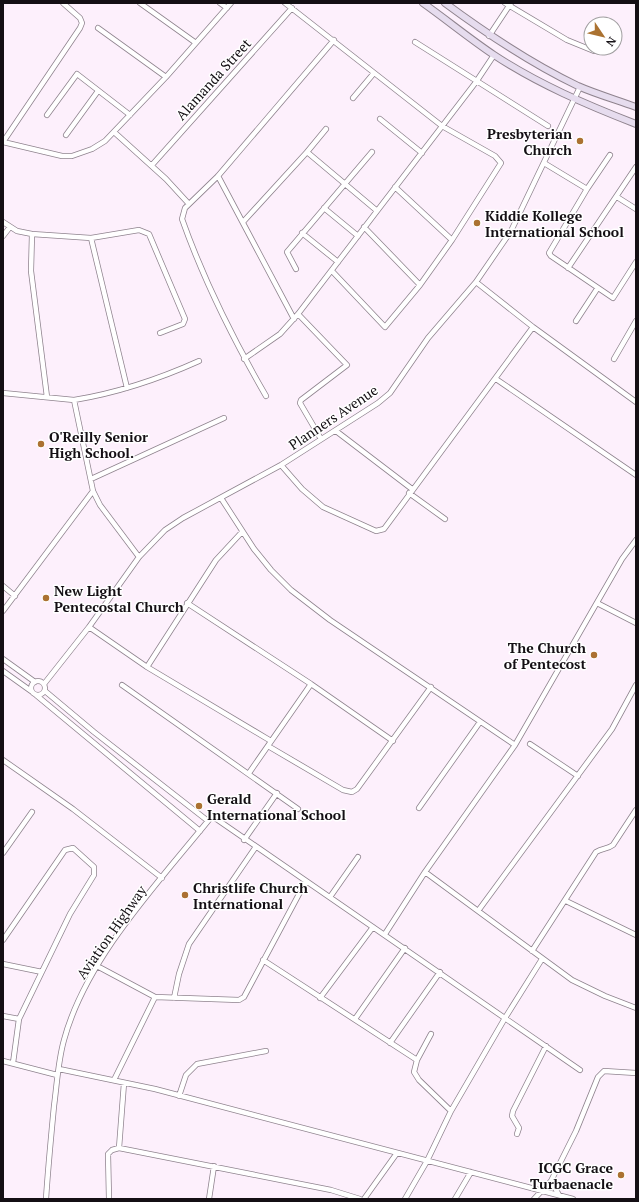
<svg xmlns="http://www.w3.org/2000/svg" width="639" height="1202" viewBox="0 0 639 1202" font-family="'PT Serif',serif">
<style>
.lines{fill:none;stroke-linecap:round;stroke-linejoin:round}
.minor-casing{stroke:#8f838e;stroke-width:6}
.secondary-casing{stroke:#8f838e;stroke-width:8}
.minor{stroke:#fff;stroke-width:4.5}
.secondary{stroke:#e6dcee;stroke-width:6}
.poi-dot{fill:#ab7231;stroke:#fff;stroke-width:1.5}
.labels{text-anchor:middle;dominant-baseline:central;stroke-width:3;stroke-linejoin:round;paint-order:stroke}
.street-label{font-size:14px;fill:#140f14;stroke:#fff}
.poi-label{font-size:14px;font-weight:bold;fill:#140f14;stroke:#fff;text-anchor:start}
</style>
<rect width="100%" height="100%" fill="#fdf0fc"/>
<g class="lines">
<g class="minor-casing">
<path id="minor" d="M140 3 196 43
M220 3 227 8
M285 3 442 126 495 156 501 163 452 240 420 285 385 327 332 271
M505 3 567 40 594 51
M98 28 166 77
M489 36 511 3
M415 42 548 126
M353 98 374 73
M47 115 77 74 130 115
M380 119 422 153
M114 132 166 179 189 204
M66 135 98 91
M3 142 62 156H72L92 149 105 141 166 77 231 3
M3 142 80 28 82 23 80 18 63 3
M307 152 326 129
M610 155 587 189 549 253 551 256 613 298 636 262
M544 163 587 189
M152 165 292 8
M218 176 294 319
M395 187 452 240
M617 197 636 209
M324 208 358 236
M3 222 17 231 32 234 91 238 139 230 149 234 185 319 183 324 160 333
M243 222 307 152 376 210
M364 227 420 285
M302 233 338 262
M32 234 31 271 47 397
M3 236 10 227
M91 238 127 388
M568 268 636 167
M296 269 287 252 372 152
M476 282 533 327 636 402
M298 314 347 365 301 400 300 403 321 439
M576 321 597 289
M244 359 280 334 298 314 476 82 494 55
M614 359 636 321
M496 379 636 475
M3 393 74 400C117 393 159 379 199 361
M266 396C233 339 204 281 182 219L185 208 218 176 334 40
M74 400 93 491 100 505 139 557
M336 431 412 489
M281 465 302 489 323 507 376 531 384 529 533 327
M91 479 224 418
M409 493 445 519
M221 498 254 549 271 570 291 590 330 620 515 745
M3 586 15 596
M187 603 311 684 393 741
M597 603 636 623
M3 611 93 491
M89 627 147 667 271 741
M3 659 35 682
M147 667 216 560 242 532
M3 671 31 691
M31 688a7 7 0 1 1 14 0a7 7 0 1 1-14 0Z
M44 684 89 627 139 557 165 530 183 518 281 465 378 403 390 393 428 338 476 282 511 231 580 87
M122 685 298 809
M45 691 94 732 208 821
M36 695 200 831
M530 744 578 776
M268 746 343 790 352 792 357 789 431 687
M3 760 73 809 162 878
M249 773 311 684
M419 808 480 722
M244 840 277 793
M3 853 32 812
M425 872 572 980 605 996 636 1008
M330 897 358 857
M566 901 636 935
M478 911 612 729 636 685
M385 934 425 872 515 745 622 559 636 540
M3 940 65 850 73 848 94 867V875L70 914 19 1019 13 1063
M532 951 596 852C602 848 608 849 613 845L636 810
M263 960 417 1060
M3 964 42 972
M97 966 155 997
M174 998 179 974 189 944 255 848
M320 998 373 927
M3 1016 19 1019
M355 1019 405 948
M431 1034 417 1060 414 1072 419 1080 451 1111
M390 1043 440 972
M3 1061 57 1075
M59 1069 155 1089 573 1199
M114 1080 155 997 239 1000 244 997 306 881
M124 1083 119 1148 331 1190 360 1199
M179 1096 186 1075 197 1064 266 1051
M517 1134 519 1128 512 1116 513 1111 546 1046
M551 1181 559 1195
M46 1199C48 1168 51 1137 54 1106 57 1084 58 1061 64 1040 86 958 159 882 212 816L580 1070
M109 1199 108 1154 112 1150 119 1148
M209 1199 214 1166
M364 1199 397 1153
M405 1199 427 1161 451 1111 505 1018 542 959
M455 1199 471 1172
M534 1199 551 1181 576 1131 598 1077 604 1071 636 1073"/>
</g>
<g class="secondary-casing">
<path id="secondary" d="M423 3C447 20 470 39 494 55 538 84 587 105 636 124
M445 3C487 34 530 63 578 86 596 94 617 100 636 107"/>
</g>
<use href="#minor" class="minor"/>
<use href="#secondary" class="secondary"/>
</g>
<g class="poi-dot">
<circle cx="580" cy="141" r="4"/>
<circle cx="477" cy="223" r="4"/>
<circle cx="41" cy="444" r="4"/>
<circle cx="46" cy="598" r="4"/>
<circle cx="594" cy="655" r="4"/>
<circle cx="199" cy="806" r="4"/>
<circle cx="185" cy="895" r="4"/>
<circle cx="621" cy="1175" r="4"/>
</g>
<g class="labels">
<g class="street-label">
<text transform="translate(213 79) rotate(-48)">Alamanda Street</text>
<text transform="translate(333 417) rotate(-34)">Planners Avenue</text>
<text transform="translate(111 932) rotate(-55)">Aviation Highway</text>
</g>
<g class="poi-label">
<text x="572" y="133" text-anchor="end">Presbyterian<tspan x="572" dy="16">Church</tspan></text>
<text x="485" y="215">Kiddie Kollege<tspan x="485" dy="16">International School</tspan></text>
<text x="49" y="436">O'Reilly Senior<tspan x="49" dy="16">High School.</tspan></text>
<text x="54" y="590">New Light<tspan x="54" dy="16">Pentecostal Church</tspan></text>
<text x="586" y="647" text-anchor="end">The Church<tspan x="586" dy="16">of Pentecost</tspan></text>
<text x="207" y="798">Gerald<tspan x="207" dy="16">International School</tspan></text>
<text x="193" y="887">Christlife Church<tspan x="193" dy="16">International</tspan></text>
<text x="613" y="1167" text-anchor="end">ICGC Grace<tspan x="613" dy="16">Turbaenacle</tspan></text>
</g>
</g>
<rect width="639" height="1202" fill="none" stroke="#140f14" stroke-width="8"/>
<g transform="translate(603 36) rotate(125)"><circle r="19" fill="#ffffff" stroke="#a19fa1"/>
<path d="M0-3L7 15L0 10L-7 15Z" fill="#ab7231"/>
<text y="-6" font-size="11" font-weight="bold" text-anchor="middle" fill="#140f14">N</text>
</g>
</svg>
